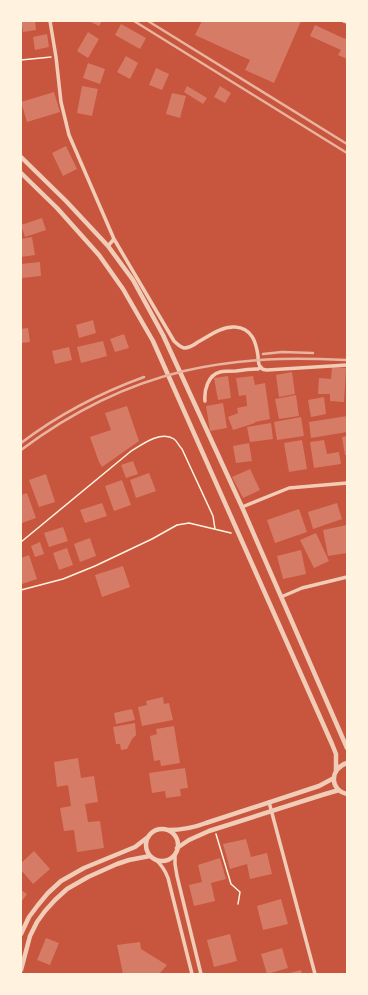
<svg xmlns="http://www.w3.org/2000/svg" width="368" height="995" viewBox="0 0 368 995" font-family="Commissioner,sans-serif">
<style>
.building{fill:#d67c66}
.lines{fill:none;stroke-linecap:round;stroke-linejoin:round}
.path{stroke:#fff3e0;stroke-width:1.5}
.minor{stroke:#f1ccb7;stroke-width:3.5}
.tertiary{stroke:#f1ccb7;stroke-width:4.5}
.rail{stroke:#e9b49f;stroke-width:2.5}
</style>
<rect width="100%" height="100%" fill="#c8553d"/>
<path class="building" d="M21 21H35L36 30 23 32 22 26H21Z
M89 21H102L99 26Z
M202 21H301L274 83 245 70 250 60 195 35Z
M121 24 146 38 140 49 115 35Z
M315 25 345 39 347 36V59L338 55 341 50 310 36Z
M88 32 99 39 88 58 77 51Z
M47 34 49 47 35 50 33 37Z
M126 56 138 63 130 79 117 72Z
M88 63 105 69 100 84 83 78Z
M156 68 169 74 162 90 149 85Z
M82 86 98 89 92 116 77 113Z
M187 86 207 98 203 104 184 92Z
M220 86 231 93 225 103 214 97Z
M54 92 60 112 27 122 21 102Z
M172 93 186 96 180 118 166 114Z
M66 146 77 169 63 176 52 153Z
M42 218 46 230 25 237 21 225Z
M32 237 35 255 21 257V239Z
M40 262 41 276 21 278V264Z
M93 320 96 333 79 338 76 325Z
M28 328 30 342 21 343V329Z
M124 334 129 348 115 352 110 339Z
M103 341 107 356 81 363 77 347Z
M69 347 72 360 55 364 52 351Z
M332 367 346 368 344 402 330 401V394H318L319 378 331 379Z
M292 372 295 394 279 397 276 375Z
M228 376 231 398 218 400 214 378Z
M253 376 255 385 265 383 270 419 255 422V423L233 430 228 417 238 413 237 408 247 406 246 395 239 396 236 378Z
M296 395 299 416 279 419 275 399Z
M324 397 326 414 311 417 308 400Z
M223 403 227 428 210 431 206 406Z
M127 406 139 441 102 467 99 462 90 437 111 430 105 413Z
M347 416V432L311 438 309 422Z
M301 417 304 436 277 440 274 422Z
M271 423 273 439 250 442 247 427Z
M347 436V455H345L342 437Z
M302 440 307 469 289 472 284 443Z
M324 440 327 454 339 452 341 464 314 468 310 442Z
M249 443 252 461 236 463 233 446Z
M133 461 138 474 126 478 121 465Z
M250 469 260 490 243 498 232 477Z
M149 473 156 491 136 498 130 480Z
M46 474 55 502 39 507 29 480Z
M122 480 131 505 114 511 105 486Z
M27 493 36 518 22 523 21 495Z
M102 503 107 516 85 523 80 510Z
M337 503 342 519 313 529 308 512Z
M299 509 307 532 275 543 267 520Z
M347 525V553L328 556 323 530Z
M63 527 68 541 49 547 44 533Z
M316 533 329 561 314 568 300 540Z
M90 538 96 556 80 562 74 544Z
M40 542 44 554 35 557 31 546Z
M67 548 73 565 59 570 53 553Z
M301 550 306 574 283 579 277 556Z
M29 555 37 579 22 584 21 581V558Z
M123 566 130 587 102 597 95 575Z
M163 697 164 704 169 703 173 720 142 726 138 707 147 705 146 701Z
M132 709 135 720 116 724 114 713Z
M135 723 136 735 132 739 127 749 121 750 120 744H116L113 727Z
M174 726 180 763 161 766 160 760 154 761 150 736 157 734 156 729Z
M78 758 81 778 94 776 98 802 85 804 88 822 100 821 104 848 77 852 74 830 64 831 60 808 71 806 68 785 57 787 54 762Z
M185 768 188 788 180 789 181 796 166 798 165 791 152 793 149 773Z
M246 839 251 857 267 853 272 874 250 879 247 864 230 869 223 844Z
M34 851 50 869 33 884 21 870V863Z
M220 858 226 879 211 883 215 901 194 906 189 885 202 882 198 865Z
M21 890 27 894 21 902Z
M281 899 288 924 263 930 257 906Z
M230 934 237 961 214 967 207 940Z
M46 938 59 943 50 965 37 960Z
M140 942 141 949 167 965 159 974H123L117 945Z
M282 948 288 968 267 974 261 954Z
M301 970 302 974H286Z"/>
<g class="lines">
<path class="path" d="M21 60 51 57
M21 542 130 452C141 445 161 430 174 439 177 441 179 446 182 449L213 516 215 529
M21 590 63 579 95 566 152 539 177 525 189 523 231 533
M216 834 231 884 240 892 238 904"/>
<path class="minor" d="M50 21 56 57 61 102 69 135 114 239 108 246
M344 21 347 22
M114 239 174 341C177 344 180 347 184 348 189 348 194 345 198 342 209 336 222 326 235 327 252 328 256 342 258 356 258 359 258 365 261 368 262 369 265 370 267 370L347 365
M205 401C204 390 208 375 220 372 225 371 231 371 236 371 243 370 251 369 258 369L261 367
M242 507 289 488 347 483
M281 597 302 588 347 577
M269 802 315 974
M175 854V864L177 876 201 974
M155 859C162 865 165 870 168 878L192 974"/>
<path class="tertiary" d="M21 157 66 201 108 246 133 280 163 335 242 507 347 748
M21 173 57 208 99 255 123 289 153 341 332 744 336 754V771
M347 763C330 768 329 790 347 794
M146 845a16 16 0 1 1 32 0a16 16 0 1 1-32 0Z
M168 830C182 830 193 828 206 823L319 786 334 778
M177 848 189 840 209 831 322 795 339 790
M21 934 29 917 38 905 48 893 61 881 84 868 135 847 148 837
M21 970 30 936 37 922 45 911 55 900 67 889 88 877 117 864 129 860 150 856"/>
<path class="rail" d="M134 21 347 153
M148 21 347 144
M263 354 282 352 313 353
M21 443C58 415 100 393 144 377
M21 450C69 414 125 385 184 371 215 364 248 360 280 359 302 358 325 359 347 360"/>
</g>
<rect width="368" height="995" fill="none" stroke="#fff3e0" stroke-width="44"/>
</svg>
